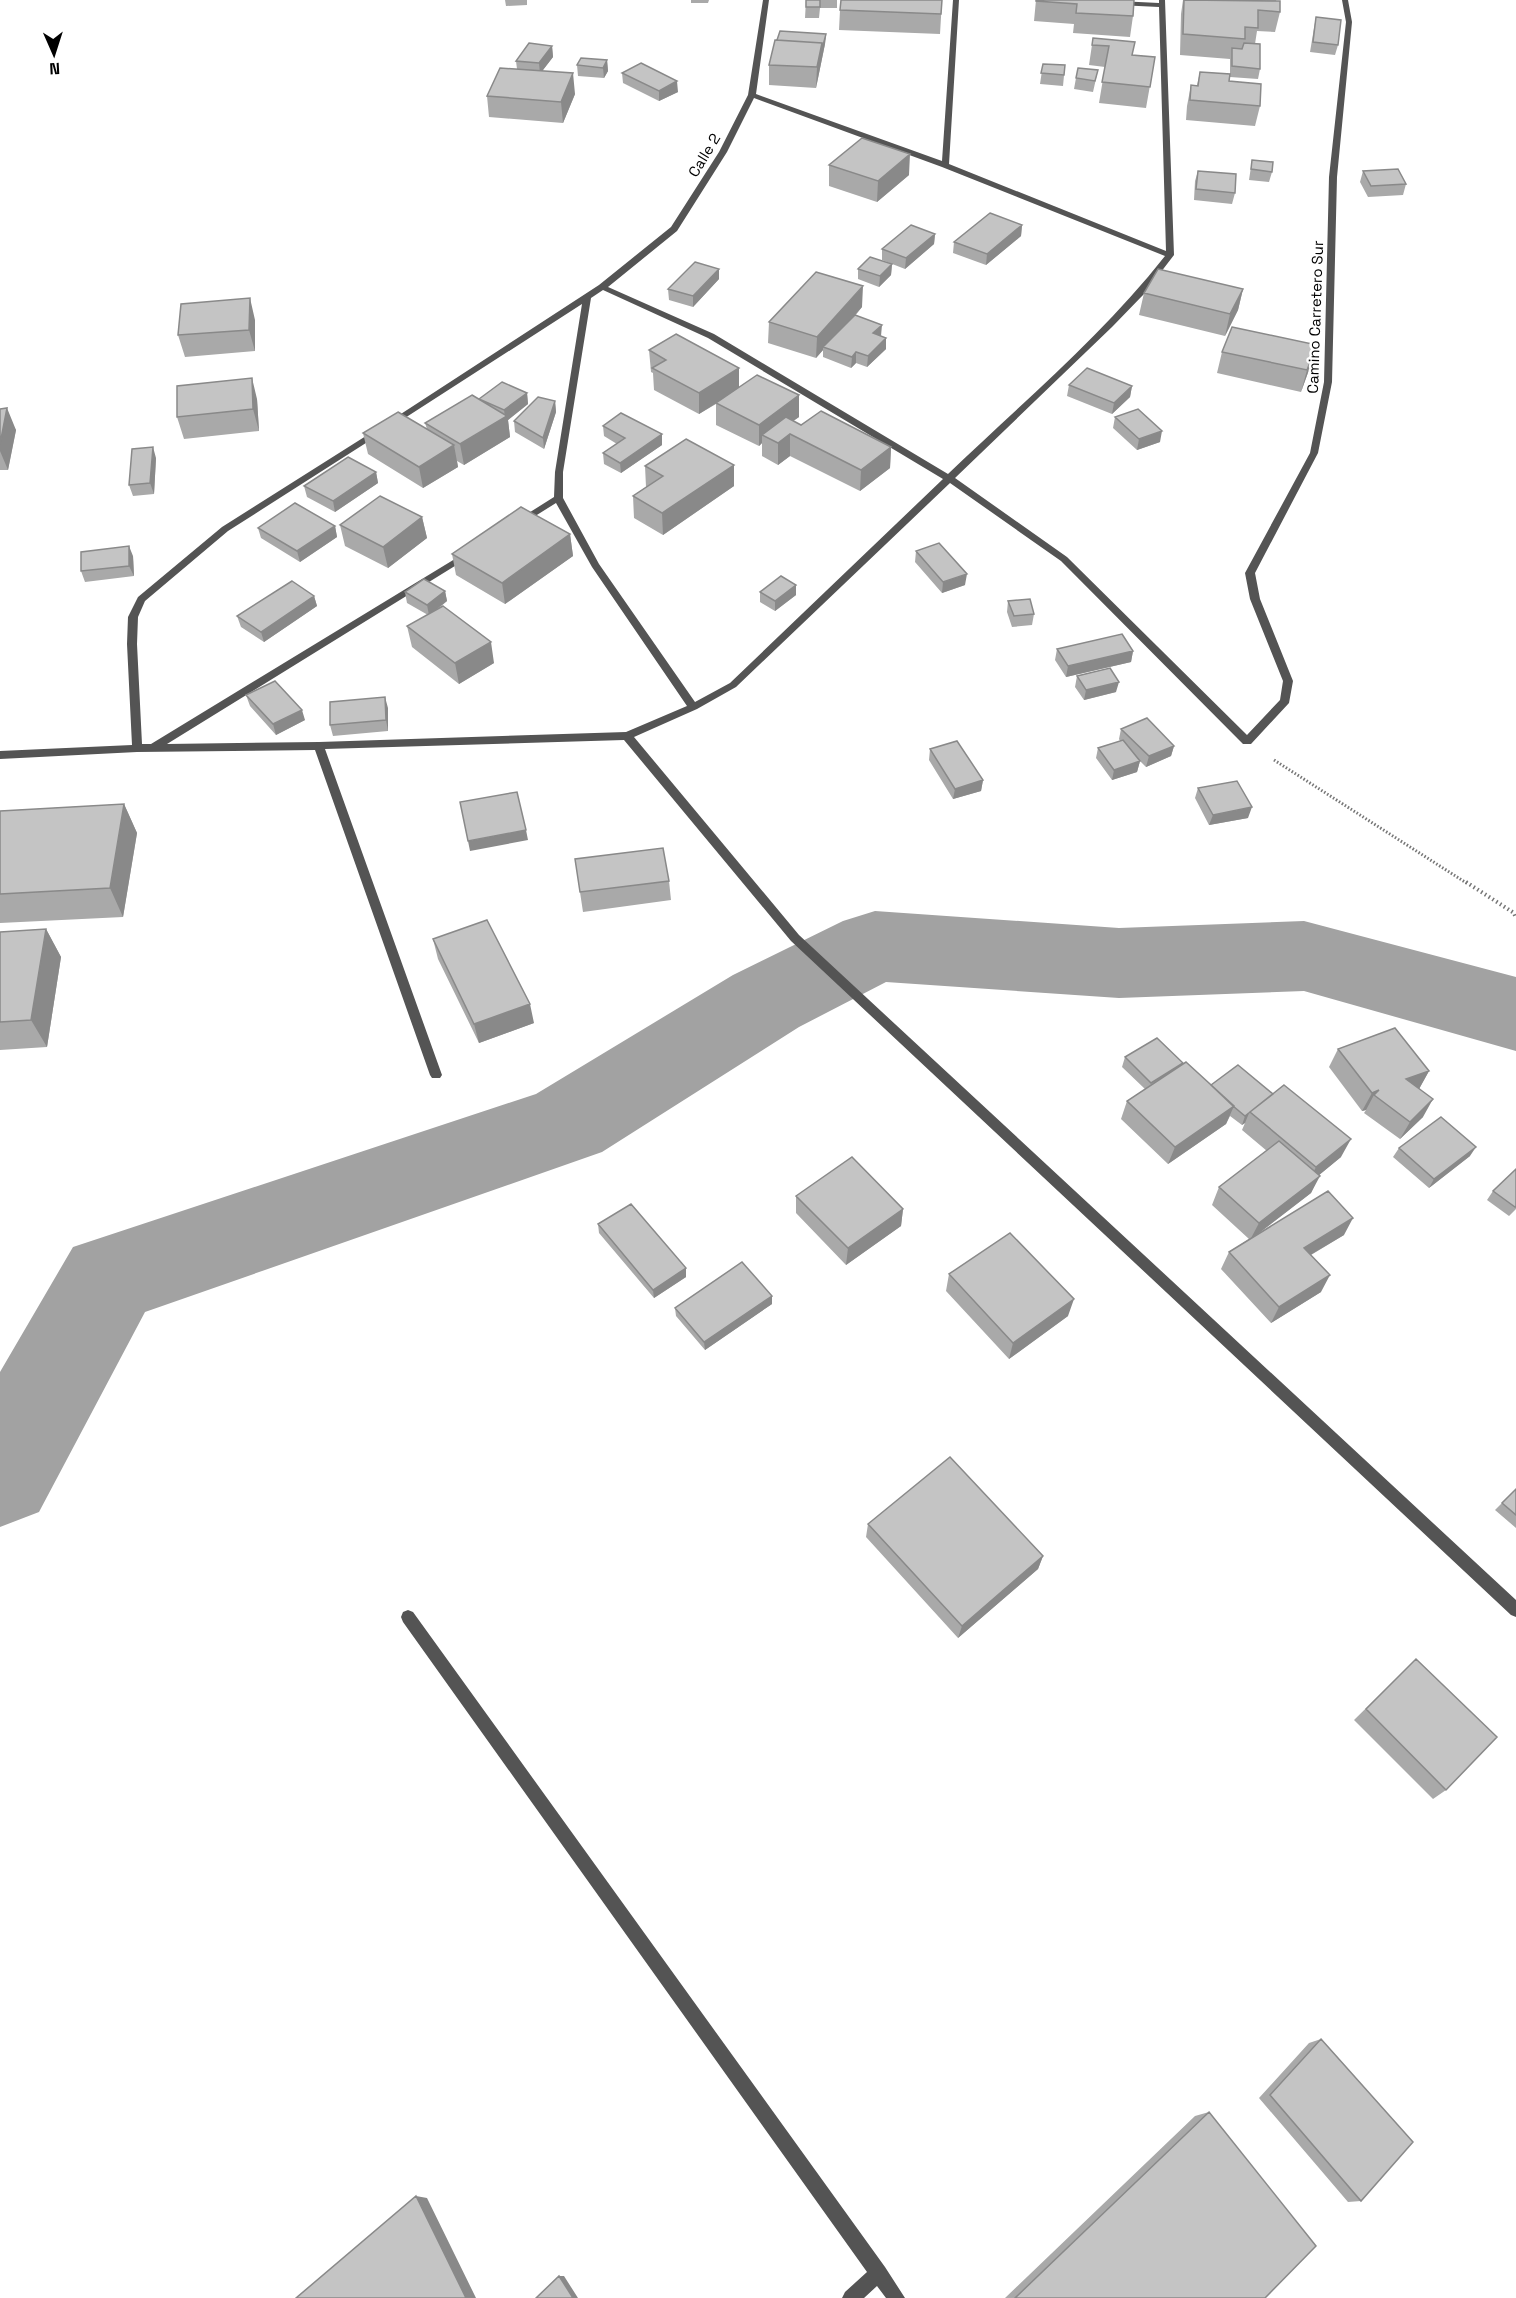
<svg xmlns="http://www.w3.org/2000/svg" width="1516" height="2298" viewBox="0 0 1516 2298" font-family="'Space Grotesk',sans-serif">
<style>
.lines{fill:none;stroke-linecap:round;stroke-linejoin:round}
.river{fill:#a2a2a2;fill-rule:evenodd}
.path-far1{stroke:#767676;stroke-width:3;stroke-dasharray:1.5 2;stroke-linecap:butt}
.path{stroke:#767676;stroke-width:4;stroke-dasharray:1.5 3;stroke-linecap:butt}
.street{fill:#545454;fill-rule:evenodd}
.wall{fill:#a9a9a9}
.shaded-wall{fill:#898989}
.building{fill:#c4c4c4;stroke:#898989;stroke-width:1.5}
.labels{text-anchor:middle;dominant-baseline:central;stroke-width:5;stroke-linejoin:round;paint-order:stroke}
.far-street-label{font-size:15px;fill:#000;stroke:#fff}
</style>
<rect width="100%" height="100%" fill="#fff"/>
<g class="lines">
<path class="river" d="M875 911 1119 928 1304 921 1516 977V1051L1304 991 1119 998 886 982 799 1027 602 1152 145 1312 39 1512 0 1527V1372L73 1247 536 1094 733 975 843 921Z"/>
<path class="path-far1" d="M1274 760 1468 884"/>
<path class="path" d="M1466 882 1514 913 1516 918"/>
<path class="street" d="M763 0H769L756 94 942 161 953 0H959L949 164 1166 251 1159 7 1118 5 1115 3 1118 1 1159 3V0H1165L1174 255 1144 294 1112 327 955 478 1067 557 1247 735 1280 700 1283 681 1250 599 1245 573 1310 453 1324 382 1329 177 1346 22 1342 0H1348L1352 22 1337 177 1332 382 1318 453 1255 573 1260 599 1293 681 1289 703 1251 744H1243L1061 561 950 483 736 687 697 709 634 737 799 935 1516 1600V1617L1511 1615 791 941 624 740 325 749 442 1075 440 1078H432L430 1075 315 750 137 752 0 759V751L132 745 127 644 128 617 138 597 222 527 377 429 380 430V434L228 531 145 601 138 617 137 644 142 744H151L468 551 473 554 471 556 167 744 319 742 626 732 687 706 592 567 556 503 524 523 521 524 516 521 554 497 555 472 582 304 394 425 387 423 599 285 671 227 719 152 748 95ZM754 98 942 167 1165 256C1102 336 1022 403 948 474L714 334 608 287 677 231 727 152ZM603 290 708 338 943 479 730 683 695 702 599 564 563 498V472L591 298Z
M408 1610 413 1612 885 2267 905 2298H886L877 2286 864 2298H842L845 2292 867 2272 403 1622 401 1617 403 1612Z"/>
</g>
<path class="wall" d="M505 0H527V5L506 6Z
M691 0H709L708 3H691Z
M806 0H837V8H820L819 18H805Z
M942 0 940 34 839 30 840 10Z
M1036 0H1134L1133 16 1130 37 1073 33 1074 24 1034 21Z
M1183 0H1276L1280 12 1275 32 1257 31 1255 44 1260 69 1258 79 1230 77 1229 81 1260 106 1255 126 1186 120 1187 106 1191 85H1197L1200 72 1230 74V59L1180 55 1181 14Z
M1316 17 1338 45 1335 55 1310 52 1314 28Z
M826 34 825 44 816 88 769 85V65Z
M1093 38 1133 55 1155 57 1146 108 1099 103 1105 67 1089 65Z
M552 46 553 57 542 71 575 94 563 123 489 117 487 96 517 69 516 61Z
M607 60 608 71 604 78 578 76 577 65Z
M1043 64 1065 65 1063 86 1040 84Z
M1098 70 1093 92 1074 89 1076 78Z
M622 73 678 92 659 101 623 83Z
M1252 160 1272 172 1269 182 1249 180Z
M829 165 909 175 877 202 829 186Z
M1198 171 1235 193 1232 204 1194 200 1195 181Z
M1363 171 1406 184 1403 195 1368 197 1360 182Z
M1022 225 1021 236 986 265 953 253 954 242Z
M935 234 934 244 905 269 882 260V249Z
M892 264 891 275 879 287 858 279V269Z
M719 279 693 307 669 300 668 289Z
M1243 289 1238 310 1225 336 1139 315 1144 293Z
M862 307 855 316 881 336 886 338V349L867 367 856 363 851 368 823 357V350L816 358 768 343 769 322Z
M255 320V351L185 357 178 335Z
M1317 345 1310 367 1301 392 1217 373 1222 352Z
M649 350 739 368V387L799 417 793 421 801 425 891 447 890 468 860 491 790 456 778 465 762 456V443L759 446 716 425V404L699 414 654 390 653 373 651 372Z
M1069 385 1132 386 1130 397 1112 414 1067 396Z
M527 393 528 404 508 420 510 437 464 465 457 461 458 467 423 488 368 454 363 433 427 429 425 423 480 400Z
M257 399 259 431 184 439 177 417Z
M555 401 556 412 544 449 515 432 514 421Z
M0 409 16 430 8 470H0Z
M1115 417 1160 442 1137 450 1113 428Z
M603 426 662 434V445L621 473 604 464 603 453 617 444 604 436Z
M156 458 154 494 133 496 129 485Z
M645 466 734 486 663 535 634 518 633 496 646 487Z
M376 472 378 483 335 512 307 497 304 486Z
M422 517 427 538 388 568 345 546 340 525Z
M335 526 337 537 300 562 261 538 258 528Z
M570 534 573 556 505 604 456 575 452 554Z
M916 551 965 585 942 593 915 562Z
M133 556 134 576 85 582 81 571Z
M796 585V595L775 611 760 602V592Z
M445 591 447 601 438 609 494 663 459 684 412 647 407 626 428 615 407 603 405 592Z
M314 596 317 606 264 642 241 627 237 616Z
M1008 601 1034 614 1032 625 1012 627 1007 612Z
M1057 649 1133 651 1131 662 1066 677 1055 660Z
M1077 676 1116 692 1084 700 1075 687Z
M246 695 305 720 276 735 250 706Z
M388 708V731L333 736 330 725Z
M1121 729 1174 746 1171 756 1146 767 1136 757 1140 761 1137 772 1112 780 1096 758 1098 748 1120 741 1119 739Z
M930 749 983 780 981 791 953 799 929 760Z
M1198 788 1248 818 1209 825 1195 798Z
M124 804 137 833 123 917 0 923V811Z
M575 859 669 881 671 900 583 912Z
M46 929 61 957 47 1047 0 1050V932Z
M433 939 534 1023 479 1043 438 959Z
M1338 1049 1429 1071 1419 1089 1423 1117 1400 1139 1364 1113 1366 1110 1362 1111 1329 1067Z
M1125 1057 1183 1063 1211 1085 1341 1157 1319 1175 1311 1193 1258 1234 1344 1235 1311 1255 1321 1292 1271 1323 1221 1269 1229 1252 1249 1239 1212 1205 1219 1187 1267 1151 1242 1130 1245 1123 1242 1125 1230 1116 1226 1124 1168 1164 1121 1119 1127 1101 1145 1089 1122 1067Z
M1399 1148 1470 1156 1429 1188 1393 1157Z
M1516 1169V1209L1509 1216 1487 1200 1493 1191Z
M796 1196 903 1209 901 1226 846 1265 796 1213Z
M598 1224 686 1268V1277L654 1298 599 1233Z
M949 1274 1068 1316 1009 1359 946 1291Z
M772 1304 705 1350 676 1316 675 1308Z
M1516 1489V1528L1495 1510Z
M868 1524 1043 1556 1038 1569 958 1638 866 1537Z
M1416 1659 1446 1790 1433 1799 1354 1720Z
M1321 2039 1361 2201 1348 2202 1259 2098 1309 2043Z
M1209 2112 1265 2298H1005L1195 2116Z"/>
<path class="shaded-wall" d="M826 34 825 44 816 88 817 67 822 43Z
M552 46 553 57 540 74 539 63Z
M607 60 608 71 604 78 603 68Z
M573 73 575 94 563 123 561 102Z
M677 81 678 92 659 101V91Z
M910 154 909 175 877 202 878 181Z
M1022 225 1021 236 986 265 987 254Z
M935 234 934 244 905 269 906 258Z
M892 264 891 275 879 287 880 276Z
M719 269V279L693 307V296Z
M863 286 862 307 826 347H823V350L816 358 817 337Z
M1243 289 1238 310 1225 336 1230 314Z
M250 298 255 320V351L249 330Z
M882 325 881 336 873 333Z
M886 338V349L867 367 868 356Z
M1317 345 1310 367 1301 392 1307 370Z
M856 352V363L851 368 852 357Z
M739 368V389L699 414V393Z
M252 378 257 399 259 431 253 409Z
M1132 386 1130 397 1112 414 1114 403Z
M527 393 528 404 508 420 510 437 464 465 460 444 505 417 504 410Z
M799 395V417L769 438 762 435V443L759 446V425Z
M555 401 556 412 544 449 543 438Z
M7 408 16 430 8 470 0 451V444Z
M1162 431 1160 442 1137 450 1139 439Z
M662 434V445L621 473 620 463Z
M790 434V456L778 465V443Z
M454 445 458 467 423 488 419 467Z
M153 447 156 458 154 494 150 483Z
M891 447 890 468 860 491 861 470Z
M734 465V486L663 535 662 513Z
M376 472 378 483 335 512 333 501Z
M422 517 427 538 388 568 383 547Z
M335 526 337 537 300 562 297 551Z
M570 534 573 556 505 604 502 583Z
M129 546 133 556 134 576 129 566Z
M967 574 965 585 942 593 943 582Z
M796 585V595L775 611V601Z
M445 591 447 601 429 615 427 605Z
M314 596 317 606 264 642 261 632Z
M491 642 494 663 459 684 455 663Z
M1133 651 1131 662 1066 677 1068 666Z
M1119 682 1116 692 1084 700 1086 690Z
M385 697 388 708V731L386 720Z
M302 710 305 720 276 735 273 724Z
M1174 746 1171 756 1146 767 1149 756Z
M1140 761 1137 772 1112 780 1114 770Z
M983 780 981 791 953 799 955 789Z
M124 804 137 833 123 917 110 888Z
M1252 807 1248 818 1209 825 1213 815Z
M526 830 528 840 470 851 468 841Z
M46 929 61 957 47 1047 31 1020Z
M530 1004 534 1023 479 1043 474 1024Z
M1429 1071 1419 1089 1406 1079Z
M1379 1090 1374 1095 1366 1110 1362 1111 1372 1093Z
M1433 1099 1423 1117 1400 1139 1410 1122Z
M1234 1106 1226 1124 1168 1164 1175 1147Z
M1249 1113 1245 1123 1242 1125 1245 1116Z
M1351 1139 1341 1157 1307 1185 1316 1167Z
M1476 1147 1470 1156 1429 1188 1434 1179Z
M1320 1176 1311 1193 1250 1240 1259 1223Z
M903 1209 901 1226 846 1265 848 1248Z
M1353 1218 1344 1235 1295 1264 1304 1248Z
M686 1268V1277L654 1298 653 1290Z
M1330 1275 1321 1292 1271 1323 1279 1307Z
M772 1296V1304L705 1350 704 1342Z
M1074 1299 1068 1316 1009 1359 1013 1343Z
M1043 1556 1038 1569 958 1638 962 1626Z
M416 2196 427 2198 476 2298H466Z
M559 2276H564L578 2298H573Z"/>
<path class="building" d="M806 0H820V7H806Z
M841 0H942L941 14 840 10Z
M1036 0H1134L1133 16 1076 13 1077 4 1036 1Z
M1184 0 1280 1V12L1258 10V28L1245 27V39L1183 34Z
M1316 17 1341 20 1338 45 1313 42Z
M780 31 826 34 821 53 822 43 777 40Z
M1093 38 1135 42 1132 55 1155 57 1150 87 1102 82 1109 46 1092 45Z
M775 40 822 43 817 67 769 65Z
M529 43 552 46 539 63 516 61Z
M1244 43 1260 44V69L1232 66V48L1242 49Z
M581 58 607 60 603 68 577 65Z
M641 63 677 81 659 91 622 73Z
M1043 64 1065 65 1064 75 1041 73Z
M500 68 573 73 561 102 487 96Z
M1078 68 1098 70 1095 81 1076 78Z
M1200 72 1230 74 1229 81 1261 84 1260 106 1190 100 1191 85 1198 86Z
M862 138 910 154 878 181 829 165Z
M1252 160 1273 162 1272 172 1251 169Z
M1398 169 1406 184 1371 186 1363 171Z
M1198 171 1236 174 1235 193 1196 189Z
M990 213 1022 225 987 254 954 242Z
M911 225 935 234 906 258 882 249Z
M870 257 892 264 880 276 858 269Z
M695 262 719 269 693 296 668 289Z
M1158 269 1243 289 1230 314 1144 293Z
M816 272 863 286 817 337 769 322Z
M250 298 249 330 178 335 181 304Z
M855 315 882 325 873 333 886 338 868 356 856 352 852 357 823 347Z
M1232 327 1317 345 1307 370 1222 352Z
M676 334 739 368 699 393 652 368 666 360 649 350Z
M1087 368 1132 386 1114 403 1069 385Z
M757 375 799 395 759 425 716 403Z
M252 378 253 409 177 417V386Z
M502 382 527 393 504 410 479 399Z
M472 395 507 416 460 444 425 423Z
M538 397 555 401 543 438 514 421Z
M7 408 0 444V409Z
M1138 409 1162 431 1139 439 1115 417Z
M821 411 891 447 861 470 790 434 778 443 762 435 786 417 801 425Z
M398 412 454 445 419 467 363 433Z
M621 413 662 434 620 463 603 453 625 438 603 426Z
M686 439 734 465 662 513 633 496 663 476 645 466Z
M153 447 150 483 129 485 132 449Z
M348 457 376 472 333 501 304 486Z
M380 496 422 517 383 547 340 525Z
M295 503 335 526 297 551 258 528Z
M521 507 570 534 502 583 452 554Z
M939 543 967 574 943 582 916 551Z
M129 546V566L81 571V552Z
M781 576 796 585 775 601 760 592Z
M424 579 445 591 427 605 405 592Z
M292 581 314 596 261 632 237 616Z
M1030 599 1034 614 1014 616 1008 601Z
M443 606 491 642 455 663 407 626Z
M1122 634 1133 651 1068 666 1057 649Z
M1110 668 1119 682 1086 690 1077 676Z
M275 681 302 710 273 724 246 695Z
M385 697 386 720 330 725V702Z
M1147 718 1174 746 1149 756 1121 729Z
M1123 740 1140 761 1114 770 1098 748Z
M957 741 983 780 955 789 930 749Z
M1237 781 1252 807 1213 815 1198 788Z
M517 792 526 830 468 841 460 802Z
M124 804 110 888 0 894V811Z
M663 848 669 881 580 892 575 859Z
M487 920 530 1004 474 1024 433 939Z
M46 929 31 1020 0 1022V932Z
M1395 1028 1429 1071 1406 1079 1433 1099 1410 1122 1374 1095 1379 1090 1372 1093 1338 1049Z
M1157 1038 1183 1063 1151 1083 1125 1057Z
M1186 1062 1234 1106 1175 1147 1127 1101Z
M1238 1065 1273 1094 1250 1112 1245 1116 1233 1106 1211 1085Z
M1284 1085 1351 1139 1316 1167 1250 1112Z
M1441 1117 1476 1147 1434 1179 1399 1148Z
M1279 1141 1320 1176 1259 1223 1219 1187Z
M852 1157 903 1209 848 1248 796 1196Z
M1516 1169V1207H1515L1493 1191Z
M1328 1191 1353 1218 1304 1248 1330 1275 1279 1307 1229 1252Z
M631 1204 686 1268 653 1290 598 1224Z
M1010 1233 1074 1299 1013 1343 949 1274Z
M742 1262 772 1296 704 1342 675 1308Z
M950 1457 1043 1556 962 1626 868 1524Z
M1516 1489V1515L1502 1503Z
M1416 1659 1497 1737 1446 1790 1366 1709Z
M1321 2039 1413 2142 1361 2201 1270 2095Z
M1209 2112 1316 2246 1265 2298H1015Z
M416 2196 466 2298H296Z
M559 2276 573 2298H536Z"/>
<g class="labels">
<g class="far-street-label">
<text transform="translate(704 155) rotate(-59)">Calle 2</text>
<text transform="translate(1315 317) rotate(-88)">Camino Carretero Sur</text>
</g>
</g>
<g transform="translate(54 54) rotate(177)" stroke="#ffffff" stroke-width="4.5" paint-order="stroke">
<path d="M0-4.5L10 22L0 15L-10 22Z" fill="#000000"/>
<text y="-9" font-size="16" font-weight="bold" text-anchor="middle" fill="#000000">N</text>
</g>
</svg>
